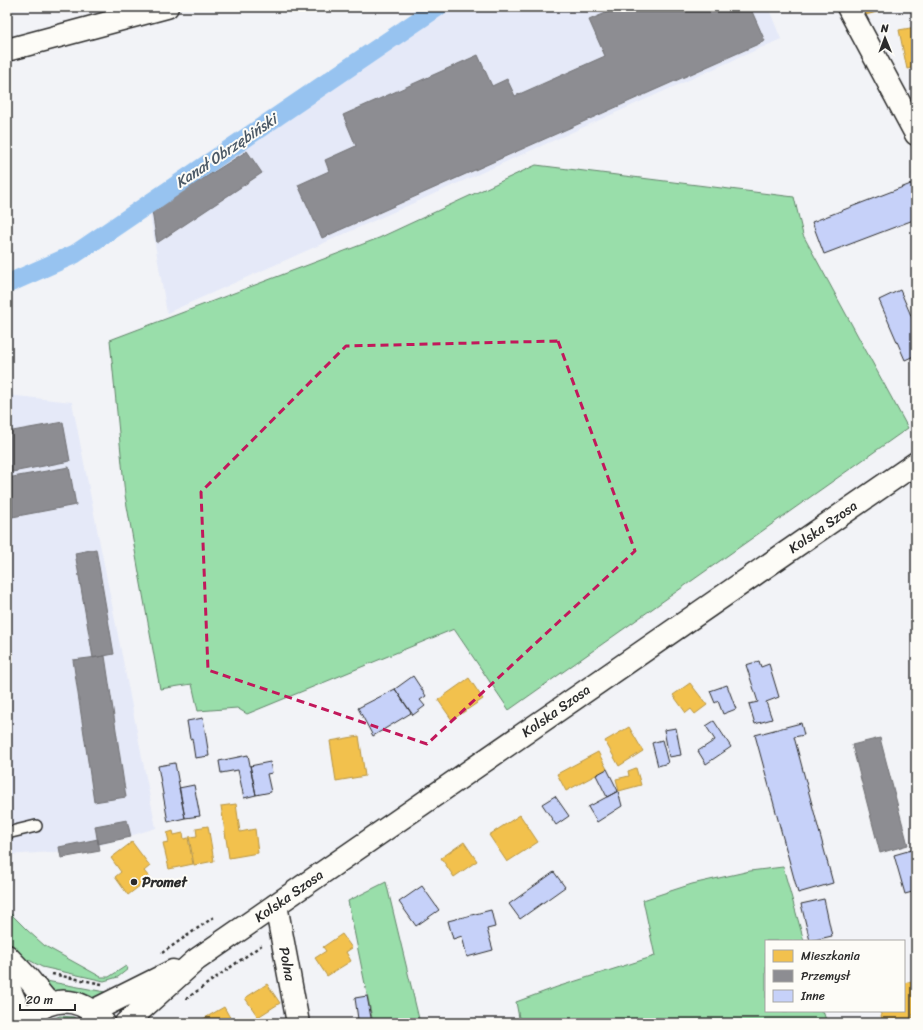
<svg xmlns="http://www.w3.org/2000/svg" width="923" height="1030" viewBox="0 0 923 1030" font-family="Sriracha,sans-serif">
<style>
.built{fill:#e5e9f8}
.green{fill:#99deaa;stroke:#62846a}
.homes{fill:#f2c14e;stroke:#b69444}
.industry{fill:#8d8d92;stroke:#707073}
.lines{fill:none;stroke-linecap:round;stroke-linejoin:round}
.canal{stroke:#97c3f0;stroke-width:19}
.building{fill:#c6d1f9;stroke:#2b2b2b}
.service-casing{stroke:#2b2b2b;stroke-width:14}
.minor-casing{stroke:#2b2b2b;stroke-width:25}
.tertiary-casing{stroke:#2b2b2b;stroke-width:25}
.secondary-casing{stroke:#2b2b2b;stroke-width:25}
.path{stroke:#2b2b2b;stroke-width:2.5;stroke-dasharray:3 3;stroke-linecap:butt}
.service{stroke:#fdfcf7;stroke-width:11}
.minor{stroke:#fdfcf7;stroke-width:22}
.tertiary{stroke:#fdfcf7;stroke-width:22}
.secondary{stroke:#fdfcf7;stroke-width:22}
.marked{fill:none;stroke:#c2185b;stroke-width:3;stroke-dasharray:8 5;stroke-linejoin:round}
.poi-dot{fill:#2b2b2b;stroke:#fdfcf7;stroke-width:1.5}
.labels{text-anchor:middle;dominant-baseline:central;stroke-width:4;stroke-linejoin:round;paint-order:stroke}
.street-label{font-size:14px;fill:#2b2b2b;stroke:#fdfcf7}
.poi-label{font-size:14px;font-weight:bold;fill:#2b2b2b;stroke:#fdfcf7;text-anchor:start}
.water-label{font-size:15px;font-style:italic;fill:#4b5966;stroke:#fdfcf7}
</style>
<rect width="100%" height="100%" fill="#f2f3f7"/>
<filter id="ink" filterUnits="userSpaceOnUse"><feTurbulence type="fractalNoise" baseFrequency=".025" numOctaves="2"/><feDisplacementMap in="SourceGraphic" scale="8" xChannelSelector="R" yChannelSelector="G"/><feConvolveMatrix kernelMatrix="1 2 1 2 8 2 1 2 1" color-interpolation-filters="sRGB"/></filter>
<g filter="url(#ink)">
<path class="built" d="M444 7H768L781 39 167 313 148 204Z
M7 395 72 402 156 828 84 850 7 855Z"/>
<path class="green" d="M536 165 794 197 803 235 908 428 509 710 454 629 247 714 237 708 198 711 192 684 160 689 125 495 110 340 379 238Z
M783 867 804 941H766V1011H823L827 1023H520L516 1002 557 987 655 956 643 900 692 884 750 871Z
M386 882 420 1023H373L348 901Z
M7 910 27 930 45 946 101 977H109L126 966 128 969 118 977 104 981 42 967 29 960 26 963 7 941Z
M41 980 105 992 108 994 104 998 90 999 59 993 45 985Z
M60 1016 73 1017 84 1023H44L49 1020Z"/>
<path class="homes" d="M860 7H888V9L862 16Z
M916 27V67L907 69 899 30Z
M469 678 483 699 452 720 438 700Z
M690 683 707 705 695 714 691 709 686 713 673 695Z
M629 727 643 751 619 766 605 741Z
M359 736 365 776 336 781 330 741Z
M598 752 607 769 566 791 557 774Z
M636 768 641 785 619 791 616 779 629 776 628 771Z
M236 804 240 832 255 829 258 853 229 858 221 806Z
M520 815 538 842 507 862 489 835Z
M208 826 214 861 194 865 189 837 197 836 196 828Z
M173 831 174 835 183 833 184 839 188 838 193 864 169 869 163 843 169 842 167 833Z
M132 842 150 866 144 871 150 878 128 895 115 877 121 872 111 858Z
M464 842 477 861 454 877 441 858Z
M342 934 352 948 346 952 351 961 327 976 315 958 326 951 323 947Z
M916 980V1014L912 1015 914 1023H883L880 1011H904V983Z
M267 984 280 1003 258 1017 245 998Z
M224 1007 233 1023H198V1022Z"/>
<path class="industry" d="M620 7H750L765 41 322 238 298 185 329 171 325 160 356 146 343 115 478 55 492 86 507 79 515 96 605 56 589 20Z
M247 151 262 173 157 243 152 211Z
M63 422 70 461 7 473V432Z
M69 467 76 505 7 518V478Z
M96 549 114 654 93 658 75 553Z
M105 656 126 797 94 802 73 660Z
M880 738 908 845 880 853 852 745Z
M127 820 131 837 98 844 95 826Z
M98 839 100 851 61 858 59 847Z"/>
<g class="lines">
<path class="canal" d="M7 284 75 254 438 7"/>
</g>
<path class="building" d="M916 182V219L824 254 812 222Z
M900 290 916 327V355L905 360 879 300Z
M759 661 761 667 769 664 779 697 766 702 772 719 755 724 749 704 758 702 746 665Z
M413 676 426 696 420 700 425 706 413 715 395 689Z
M727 685 736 709 723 714 718 701 715 703 710 691Z
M395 689 411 713 373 736 358 708Z
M203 718 209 756 195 758 192 738 190 739 187 721Z
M714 721 731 747 706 764 698 751 715 740 706 726Z
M801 723 804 735 794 737 833 883 798 893 755 735Z
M676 728 681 755 669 757 664 730Z
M662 740 668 763 658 766 652 743Z
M248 755 256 795 244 798 238 770 221 773 219 761Z
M270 762 272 773 267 774 271 792 256 795 250 766Z
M175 763 185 818 168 822 158 766Z
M607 769 618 791 607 797 596 775Z
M194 785 200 816 185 818 179 788Z
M618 791 622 806 597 822 588 807Z
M555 796 569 816 556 825 542 804Z
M915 849 916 891 905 894 894 855Z
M554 872 565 887 520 919 509 904Z
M422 886 439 910 416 926 399 902Z
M824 899 832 936 810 941 801 904Z
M491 910 495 927 487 929 493 950 467 957 462 936 453 939 448 921Z
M367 996 372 1023H356L355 1019H358L355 998Z"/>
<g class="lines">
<g class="service-casing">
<path id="service" d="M7 833 36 826"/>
</g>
<g class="minor-casing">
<path id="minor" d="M848 7 916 134
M276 905 298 1023"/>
</g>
<g class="tertiary-casing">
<path id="tertiary" d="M7 956 27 977 49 1004
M7 985 10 990 24 1023
M93 1011 173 971
M25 1023C48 994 81 995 104 1023
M126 1023 196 960 916 463"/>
</g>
<g class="secondary-casing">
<path id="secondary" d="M7 50 167 7"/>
</g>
<path class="path" d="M162 953 214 917
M52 974 102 984
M186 999 263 944"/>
<use href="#service" class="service"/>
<use href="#minor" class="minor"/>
<use href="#tertiary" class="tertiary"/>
<use href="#secondary" class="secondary"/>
</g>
</g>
<path class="marked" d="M558 341 635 551 427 744 208 670 201 492 346 346Z"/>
<circle class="poi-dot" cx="134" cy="882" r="4"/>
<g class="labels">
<g class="street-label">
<text transform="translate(823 527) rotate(-35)">Kolska Szosa</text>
<text transform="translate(556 711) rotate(-35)">Kolska Szosa</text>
<text transform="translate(289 896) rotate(-35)">Kolska Szosa</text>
<text transform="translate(287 964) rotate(79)">Polna</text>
</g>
<g class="poi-label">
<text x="142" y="882">Promet</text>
</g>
<g class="water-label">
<text transform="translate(226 151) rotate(-34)">Kanał Obrzębiński</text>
</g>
</g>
<rect width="923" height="1030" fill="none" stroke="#fdfcf7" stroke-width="24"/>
<rect x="12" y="12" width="899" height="1006" fill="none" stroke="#2b2b2b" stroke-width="1.5" filter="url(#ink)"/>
<rect x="765" y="940" width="140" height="72" fill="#fdfcf7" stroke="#a9a8a5"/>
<rect x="773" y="950" width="20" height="12" fill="#f2c14e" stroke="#a9a8a5"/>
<text x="801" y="960" font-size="12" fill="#2b2b2b">Mieszkania</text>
<rect x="773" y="970" width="20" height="12" fill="#8d8d92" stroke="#a9a8a5"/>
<text x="801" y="980" font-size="12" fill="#2b2b2b">Przemysł</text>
<rect x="773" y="990" width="20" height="12" fill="#c6d1f9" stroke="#a9a8a5"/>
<text x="801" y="1000" font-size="12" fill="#2b2b2b">Inne</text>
<g transform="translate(885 38) rotate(359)" stroke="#fdfcf7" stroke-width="3" paint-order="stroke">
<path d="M0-3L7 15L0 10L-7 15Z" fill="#2b2b2b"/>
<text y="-6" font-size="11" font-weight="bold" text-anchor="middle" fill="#2b2b2b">N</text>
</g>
<path d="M20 1004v6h55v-6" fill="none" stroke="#2b2b2b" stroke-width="2"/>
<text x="26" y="1004" font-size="12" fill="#2b2b2b" stroke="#fdfcf7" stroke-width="3" paint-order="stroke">20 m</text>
</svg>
